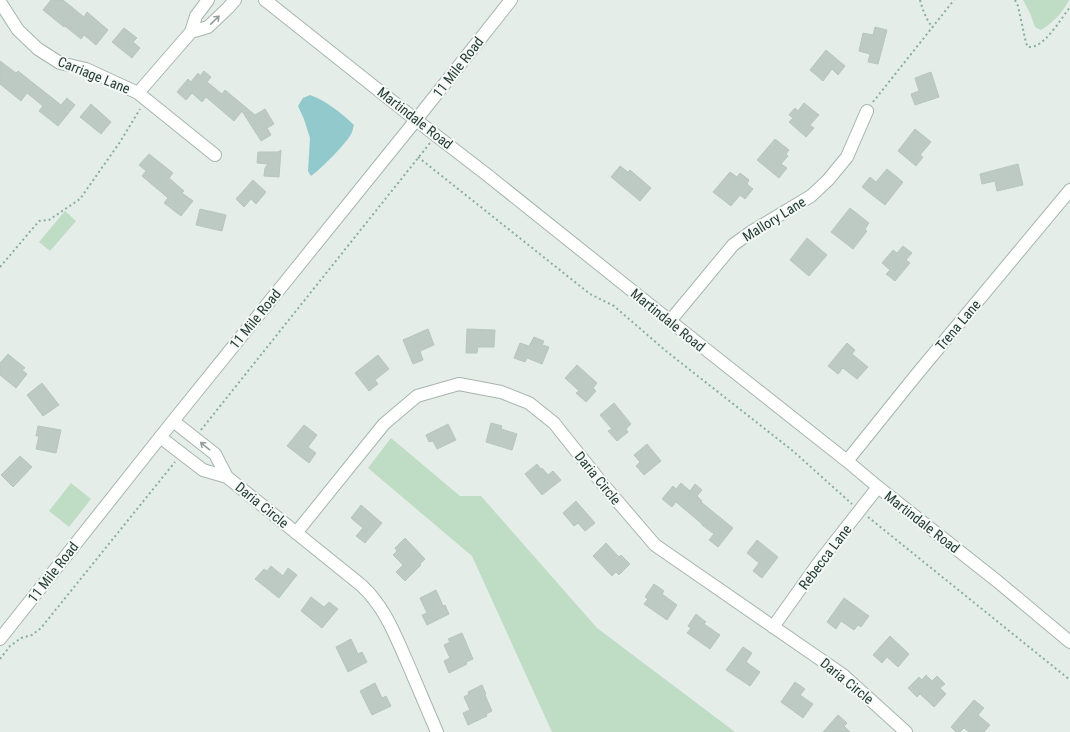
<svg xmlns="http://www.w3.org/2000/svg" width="1070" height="732" viewBox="0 0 1070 732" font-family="'Roboto Condensed',sans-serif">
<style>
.green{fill:#bfdcc4}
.water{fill:#91c9cd}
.building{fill:#bdcac4;stroke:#b7c6bf}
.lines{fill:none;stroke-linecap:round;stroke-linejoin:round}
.minor-casing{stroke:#a7b5af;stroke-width:14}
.path{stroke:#87ae9e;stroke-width:2;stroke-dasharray:2 3;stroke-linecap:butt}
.minor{stroke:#fff;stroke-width:12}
.oneway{stroke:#929e9a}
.labels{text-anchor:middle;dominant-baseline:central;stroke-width:4;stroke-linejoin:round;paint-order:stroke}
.street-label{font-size:14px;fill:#253d35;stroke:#f5f9f7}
</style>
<rect width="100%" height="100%" fill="#e4ede8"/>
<path class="green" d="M1023 0H1069C1063 12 1053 23 1041 30L1035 27 1030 13Z
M65 211 76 221 50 251 39 242Z
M391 438 460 496H481L597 628 735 732H552L472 556 368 468Z
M71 483 91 499 69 527 49 511Z"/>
<path class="water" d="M310 95C327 101 341 113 354 125 353 127 353 130 352 132 349 141 320 170 311 176L308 171 310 138 304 119 298 106 303 98Z"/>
<path class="building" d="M51 0H63L84 17 87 12 108 30 96 45 84 35 81 39 65 26 64 27 43 10Z
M875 27 887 30 878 64 868 62 870 54 859 51 863 33 873 35Z
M124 28 137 38 133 42 140 48 132 58 112 42Z
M826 50 845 66 838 75 832 69 823 81 810 70Z
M0 61 16 73 18 71 61 105 67 98 75 105 58 126 39 111 43 106 27 93 21 101 0 84Z
M204 71 211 77 207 82 222 94 225 90 255 115 265 109 274 124 267 128 271 135 261 141 242 111 234 121 206 97 202 102 192 93 186 100 177 92 188 79 191 82 198 73 200 76Z
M931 72 939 97 915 105 911 94 919 91 915 78Z
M804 103 819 115 810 125 814 128 806 137 789 122 793 118 789 115 795 108 798 111Z
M91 104 111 122 101 134 80 117Z
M915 129 931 142 920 155 923 157 916 166 898 151Z
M775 139 789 150 786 154 788 156 781 164 787 168 779 178 757 160Z
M281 150 279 177 264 176 265 168 268 164 257 163 258 152H278Z
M149 154 173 173 169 178 184 191 182 193 193 201 181 216 164 203 168 198 142 176 146 171 139 165Z
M1018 164 1023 185 997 191 995 181 982 184 980 174Z
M620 166 628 172 630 170 651 188 640 201 611 177Z
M887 169 903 182 885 205 862 187 870 177 876 182Z
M730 172 737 177 740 173 749 180 747 184 753 189 745 199 740 195 731 206 713 192Z
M253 180 266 192 256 204 251 199 244 207 236 199Z
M850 208 869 223 865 229 867 231 853 249 831 232Z
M200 209 226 215 222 231 196 225Z
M807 238 827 255 809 276 790 260Z
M903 246 912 253 906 260 910 263 895 281 886 274 890 270 882 263 893 250 897 253Z
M428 329 434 345 420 351 423 360 413 364 403 340Z
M467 329 495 330 494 347H478L477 353H466Z
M534 337 544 341 542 345 549 347 542 364 527 358 525 362 514 358 520 343 529 346Z
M847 343 855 350 852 354 868 367 857 379 843 368 838 374 828 366Z
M8 354 25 368 22 370 27 374 16 388 0 375V363Z
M378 355 389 369 375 380 378 384 369 391 355 373Z
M577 365 597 383 593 388 596 391 586 402 576 393 579 391 565 378Z
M42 383 59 405 43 416 27 395Z
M614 403 631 424 626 429 628 432 617 441 608 431 612 429 600 415Z
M491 423 502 426 501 429 517 434 512 450 486 442Z
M448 424 456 440 437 449 433 441 429 442 426 435Z
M304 425 317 435 308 447 316 453 309 463 287 446Z
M38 426 61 430 56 453 36 449 39 436H36Z
M647 444 661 461 644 475 636 466 640 462 634 455Z
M20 456 32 467 13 487 1 475Z
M537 464 541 469 542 468 548 475 553 471 561 480 542 495 525 474Z
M681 483 690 491 695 484 702 490 697 496 702 501 701 502 733 528 718 547 709 540 714 534 702 525V524L676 502 672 507 662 499 673 486 676 489Z
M576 501 595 523 585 531 578 523 574 526 563 513Z
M361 505 382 523 365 543 356 536 363 528 351 518Z
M405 538 425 559 420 564 421 565 405 581 396 572 403 565 393 555 397 551 395 548Z
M757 540 778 557 762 578 753 571 759 563 747 553Z
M606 543 619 557 621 555 630 564 619 575 616 572 612 576 593 556Z
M271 566 283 576 288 568 297 575 279 598 255 579 264 569 267 571Z
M654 584 664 591 662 594 677 605 667 620 644 604 648 599 645 597Z
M436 590 443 606 445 605 449 614 427 625 422 615 427 613 420 598Z
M311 597 324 607 329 602 338 609 322 628 301 611Z
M844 598 869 616 861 627 858 625 854 630 841 621 836 629 827 622Z
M696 614 706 622 704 624 720 635 710 649 687 633 691 628 688 626Z
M462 633 473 659 466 662 467 664 449 673 444 661 450 658 444 645 450 642 448 639Z
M890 636 909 654 898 667 887 657 882 663 873 655Z
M351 639 358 654 362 652 367 662 348 672 336 647Z
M743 647 752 653 746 662 760 672 750 686 726 670Z
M926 675 932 681 937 676 945 684 940 688 946 694 934 707 920 694 917 697 908 688 919 677 922 680Z
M795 682 805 689 800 695 813 704 803 718 781 702Z
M375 683 382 698 386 696 391 706 372 715 360 691Z
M482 685 486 694 485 695 492 711 486 714 487 716 468 725 463 713 470 710 464 697 469 694 468 692Z
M974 700 984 708 978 715 990 725 984 732H969L964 728 960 732H956L951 727Z
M838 715 847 723 844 726 850 732H823Z"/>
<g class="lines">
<g class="minor-casing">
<path id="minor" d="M265 0 416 120 486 174 670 321 847 461 878 487 997 581 1070 642
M0 2 18 30 38 49 60 63 86 69 138 93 215 155
M191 32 208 27 228 8 235 0
M138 93 191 32 196 16 208 0
M670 321 733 245 751 232 811 196 828 180 847 157 867 111
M173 421 215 454 227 477
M160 437 203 470 227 477 361 585C385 607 395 635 408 664 418 687 427 709 437 732
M847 461 917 374 1070 190
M296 533 384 424 417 396 459 384 501 392 529 403 554 423 601 482 655 545 843 675 906 732
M773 627 820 561 878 487
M0 639 173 421 416 120 511 0"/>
</g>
<path class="path" d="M920 0C923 11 926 19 933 28
M1015 0 1018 6 1026 43 1028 47C1030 47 1033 47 1035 46 1048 41 1061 19 1070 7
M873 102 954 0
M418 157 590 294 614 306 666 351 793 451 852 504
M0 267 39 221 49 220 80 199 120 142 140 109
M201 430 430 143
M868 517 1070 680
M0 659 10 646 21 638 32 635 41 628 175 462"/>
<use href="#minor" class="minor"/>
</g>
<defs><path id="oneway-shaft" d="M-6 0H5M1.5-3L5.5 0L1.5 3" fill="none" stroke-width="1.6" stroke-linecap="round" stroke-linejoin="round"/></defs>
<g class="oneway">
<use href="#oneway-shaft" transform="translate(215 20) rotate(-44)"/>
<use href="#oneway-shaft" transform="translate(205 446) rotate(-141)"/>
</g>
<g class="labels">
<g class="street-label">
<text transform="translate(458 67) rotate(-52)">11 Mile Road</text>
<text transform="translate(94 75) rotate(22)">Carriage Lane</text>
<text transform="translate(415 118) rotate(38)">Martindale Road</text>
<text transform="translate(774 219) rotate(-32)">Mallory Lane</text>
<text transform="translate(255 319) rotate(-51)">11 Mile Road</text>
<text transform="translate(668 320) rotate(39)">Martindale Road</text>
<text transform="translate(958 325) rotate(-50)">Trena Lane</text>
<text transform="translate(598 478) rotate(51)">Daria Circle</text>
<text transform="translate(262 505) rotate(39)">Daria Circle</text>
<text transform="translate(922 522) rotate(38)">Martindale Road</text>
<text transform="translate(825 557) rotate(-53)">Rebecca Lane</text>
<text transform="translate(53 572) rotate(-52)">11 Mile Road</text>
<text transform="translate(847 681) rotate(39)">Daria Circle</text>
</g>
</g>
</svg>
